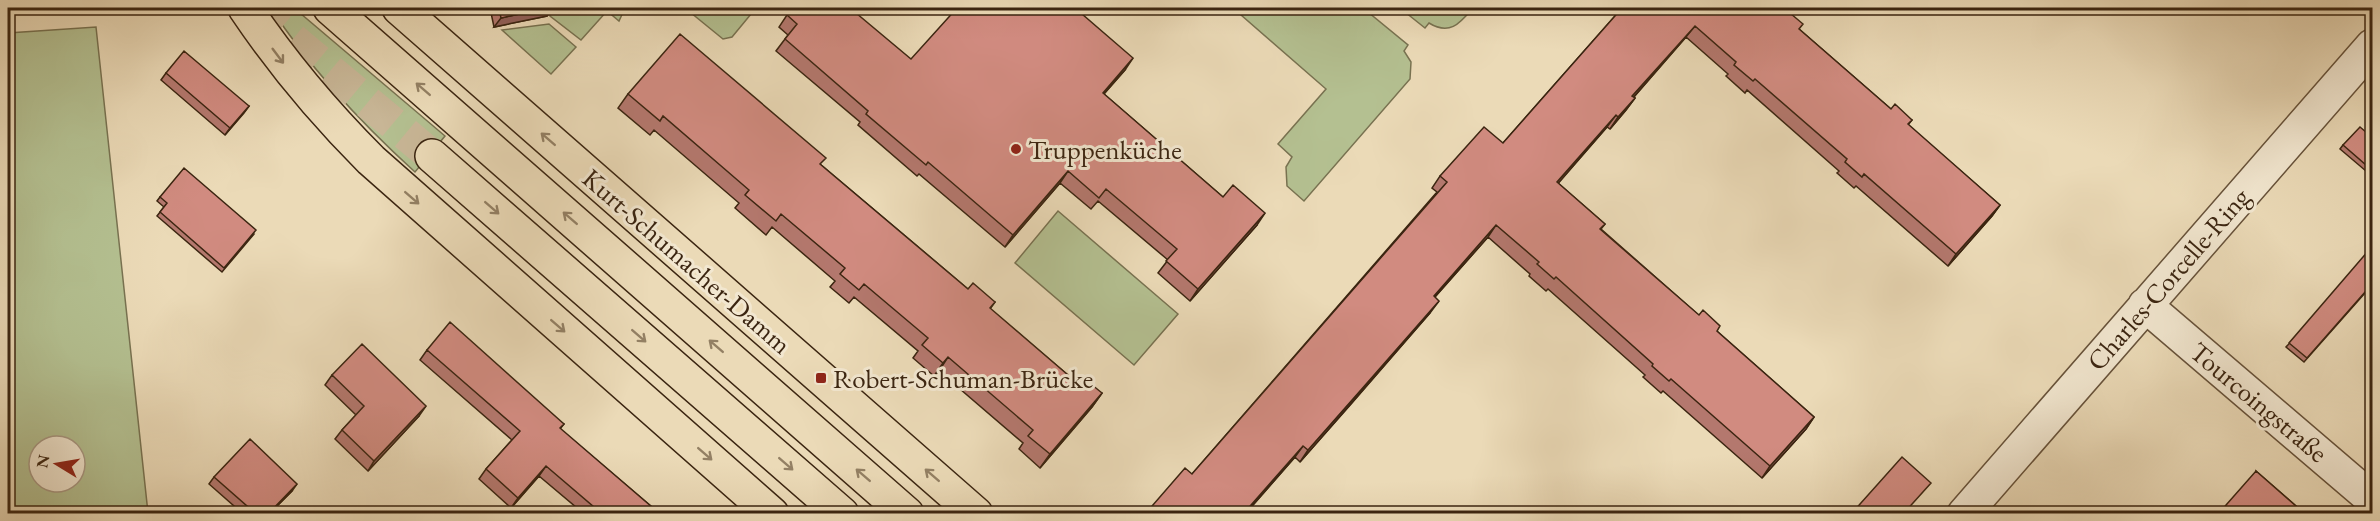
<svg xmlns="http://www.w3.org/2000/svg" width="2380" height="521" viewBox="0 0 2380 521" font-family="'EB Garamond',serif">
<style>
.grass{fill:#b4c091;stroke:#787251;stroke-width:1.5;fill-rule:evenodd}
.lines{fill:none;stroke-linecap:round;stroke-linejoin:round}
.highway-tunnel{stroke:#c8b696;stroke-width:33;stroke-dasharray:33 16;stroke-linecap:butt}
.minor-casing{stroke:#67523a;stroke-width:36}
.major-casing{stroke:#3b2511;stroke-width:36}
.highway-casing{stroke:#3b2511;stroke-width:36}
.minor{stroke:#f2e7d0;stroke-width:33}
.major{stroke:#ebdab7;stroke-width:33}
.highway{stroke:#ebdab7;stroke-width:33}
.wall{fill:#b4786e;stroke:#3b2511;stroke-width:1.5}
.shaded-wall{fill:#92615a;stroke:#3b2511;stroke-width:1.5}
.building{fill:#d18b80;stroke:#3b2511;stroke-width:1.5}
.oneway{stroke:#938064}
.poi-dot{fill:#8f2418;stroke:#f2e7d0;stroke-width:2}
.labels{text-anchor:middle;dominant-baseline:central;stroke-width:6;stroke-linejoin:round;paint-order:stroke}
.poi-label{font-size:27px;fill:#3b2511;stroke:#f2e7d0;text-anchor:start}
.street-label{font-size:27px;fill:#3b2511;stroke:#f2e7d0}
</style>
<rect width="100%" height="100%" fill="#ebdab7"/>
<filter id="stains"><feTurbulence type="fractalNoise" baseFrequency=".00333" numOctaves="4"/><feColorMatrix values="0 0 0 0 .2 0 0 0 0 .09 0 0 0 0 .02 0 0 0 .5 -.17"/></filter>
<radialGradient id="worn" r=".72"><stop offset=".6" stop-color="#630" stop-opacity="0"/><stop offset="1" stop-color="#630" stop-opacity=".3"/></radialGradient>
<path class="grass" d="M271 8H294L445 136 415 172C360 122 311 70 271 8Z
M548 8H625L619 21 607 11 581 40 550 16Z
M685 8H756L732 37 723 39Z
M1233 8H1363L1408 45 1404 51 1411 62 1410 79 1304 201 1287 186 1286 167 1292 157 1278 144 1326 89Z
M1400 8H1473C1460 23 1450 36 1429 23L1425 28Z
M549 24 576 47 551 74 502 30Z
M96 27 148 513H8V33ZM39 446H75V482H39Z
M1058 211 1178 314 1134 365 1015 263Z"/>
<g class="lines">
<path class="highway-tunnel" d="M255 8 432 156"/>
<g class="minor-casing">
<path id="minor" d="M2145 305 2372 499
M1964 514 2372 46"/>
</g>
<g class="major-casing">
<path id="major" d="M245 8C282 63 324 113 371 160L772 514
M399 8 976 514"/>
</g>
<g class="highway-casing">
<path id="highway" d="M330 8 907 514
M432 156 842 514"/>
</g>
<use href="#minor" class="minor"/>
<use href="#major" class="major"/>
<use href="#highway" class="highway"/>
</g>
<path class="wall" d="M490 8H553L547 16 494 27Z
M1622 8 1799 29 1891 109 1912 120 1908 125 2000 205 1992 216 1948 266 1856 186 1854 188 1837 173 1839 171 1747 90 1745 93 1726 76 1728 74 1686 37 1634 97 1635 98 1626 110 1610 129 1607 127 1558 183 1605 224 1601 229 1814 417 1806 429 1762 478 1663 391 1661 393 1643 377 1645 375 1548 289 1546 291 1529 276 1530 274 1488 237 1435 297 1430 313 1352 403 1300 462 1295 457 1246 513H1146L1192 474 1437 192 1432 188 1440 176 1503 143Z
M787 15 911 59 1125 70 1104 94 1223 197 1257 225 1190 301 1158 273 1168 260 1098 201 1091 209 1060 183 1005 247 919 174 917 176 858 125 860 122 776 51 788 35 779 27Z
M166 73 249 106 225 135 161 80Z
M628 94 821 165 968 289 995 302 990 309 1075 381 1102 393 1092 407 1040 468 1019 449 1023 443 939 371 934 376 913 358 918 351 854 297 849 303 830 287 835 281 772 227 766 235 735 208 739 203 654 130 650 135 618 108Z
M2373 138V177L2340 149 2343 145Z
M160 197 254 234 222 272 157 216 164 207 157 201Z
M2373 253V284L2304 362 2286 347Z
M427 350 564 424 560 429 659 513H583L539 476 511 508 479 479 486 469 512 440 420 360Z
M332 375 419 416 368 471 335 439 342 430 356 415 325 385Z
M2256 471 2304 513H2258Z
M214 477 292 491 270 513H242L209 484Z"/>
<path class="shaded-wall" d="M547 8H553L547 16 494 27 501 18Z
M1695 26 1686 37 1624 108 1632 96Z
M1133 58 1125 70 1094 105 1103 93Z
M1635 98 1626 110 1610 129 1618 117Z
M249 106 244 113 225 135 230 128Z
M1616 115 1607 127 1549 194 1557 182Z
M1068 171 1060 183 1005 247 1013 235Z
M2000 205 1992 216 1948 266 1956 254Z
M1265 213 1257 225 1190 301 1198 289Z
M1496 225 1488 237 1425 308 1434 296Z
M1439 301 1430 313 1300 462 1308 450Z
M948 357 939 371 934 376 943 363Z
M1102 393 1092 407 1040 468 1050 454Z
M426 406 419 416 368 471 374 461Z
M1814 417 1806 429 1762 478 1770 466Z
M1303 446 1295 457 1246 513H1244Z
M546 466 539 476 511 508 518 498Z
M297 484 292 491 270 513H269Z"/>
<path class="building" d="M499 8H547L501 18Z
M793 8H850L911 59 957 8H1075L1133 58 1103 93 1223 197 1233 185 1265 213 1198 289 1166 261 1177 249 1106 189 1099 198 1068 171 1013 235 928 162 926 165 866 114 868 111 785 39 797 24 787 15Z
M1622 8H1774L1780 12 1784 8 1803 24 1799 29 1891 109 1895 104 1912 120 1908 124 2000 205 1956 254 1864 174 1862 177 1845 162 1847 159 1755 79 1753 81 1734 65 1736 62 1695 26 1632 96 1635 98 1618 117 1616 115 1557 182 1605 224 1600 229 1699 315 1703 310 1720 326 1717 331 1814 417 1770 466 1671 379 1669 381 1652 366 1653 364 1556 277 1554 279 1537 264 1539 262 1496 225 1434 296 1439 301 1360 391 1308 450 1303 446 1244 513H1146L1185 468 1192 474 1447 182 1440 176 1484 127 1503 143Z
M680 34 826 158 820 164 968 289 973 283 995 302 990 308 1075 381 1080 375 1102 393 1050 454 1028 436 1033 430 948 357 943 363 922 345 928 338 864 284 859 290 840 274 845 268 781 214 776 221 745 195 749 190 663 116 660 121 628 94Z
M184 51 249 106 230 128 166 73Z
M2360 127 2373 138V171L2343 145Z
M184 168 256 230 224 268 160 212 167 203 160 197Z
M2369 250 2373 253V283L2307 358 2289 343Z
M450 322 564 424 560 428 659 513H601L546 466 518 498 486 469 520 431 427 350Z
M362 344 426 406 374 461 342 430 364 406 332 375Z
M250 439 297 484 269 513H255L214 477Z
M1902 457 1931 483 1904 513H1852Z
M2256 471 2304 513H2266L2261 510 2257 513H2219Z"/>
<defs><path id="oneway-shaft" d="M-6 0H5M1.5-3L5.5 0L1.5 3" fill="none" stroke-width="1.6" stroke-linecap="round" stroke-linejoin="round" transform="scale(1.5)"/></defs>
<g class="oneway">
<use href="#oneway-shaft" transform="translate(278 56) rotate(53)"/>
<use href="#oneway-shaft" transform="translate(423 89) rotate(-139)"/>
<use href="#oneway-shaft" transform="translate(548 139) rotate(-139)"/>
<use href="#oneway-shaft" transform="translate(412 198) rotate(41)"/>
<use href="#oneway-shaft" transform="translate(492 208) rotate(41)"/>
<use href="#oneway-shaft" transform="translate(570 218) rotate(-139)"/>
<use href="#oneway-shaft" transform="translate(558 326) rotate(41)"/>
<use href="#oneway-shaft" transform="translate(639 336) rotate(41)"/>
<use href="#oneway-shaft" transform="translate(716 346) rotate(-139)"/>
<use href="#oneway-shaft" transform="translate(705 454) rotate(41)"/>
<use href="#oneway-shaft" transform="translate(786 464) rotate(41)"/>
<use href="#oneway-shaft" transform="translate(863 475) rotate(-139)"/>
<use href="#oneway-shaft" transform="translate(932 475) rotate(-139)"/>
</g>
<g class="poi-dot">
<circle cx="1016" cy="149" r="6"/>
<rect x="815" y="372" width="12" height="12" rx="3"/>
</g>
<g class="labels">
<g class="poi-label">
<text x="1028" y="149">Truppenküche</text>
<text x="833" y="378">Robert-Schuman-Brücke</text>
</g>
<g class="street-label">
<text transform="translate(687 261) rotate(41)">Kurt-Schumacher-Damm</text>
<text transform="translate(2168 279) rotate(-49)">Charles-Corcelle-Ring</text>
<text transform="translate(2259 402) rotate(40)">Tourcoingstraße</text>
</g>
</g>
<rect width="2380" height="521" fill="none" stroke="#ebdab7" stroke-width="30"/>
<rect x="9" y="9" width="2362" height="503" fill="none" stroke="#3b2511" stroke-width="3"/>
<rect x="15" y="15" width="2350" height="491" fill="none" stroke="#3b2511" stroke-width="1.5"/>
<g transform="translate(57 464) rotate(281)"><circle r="28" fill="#f2e7d0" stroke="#a99984" stroke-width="1.5"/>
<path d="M0-4.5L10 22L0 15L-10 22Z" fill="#8f2418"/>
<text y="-9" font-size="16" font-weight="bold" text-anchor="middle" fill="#3b2511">N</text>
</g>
<rect width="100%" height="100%" filter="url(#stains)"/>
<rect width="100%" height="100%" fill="url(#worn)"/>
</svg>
